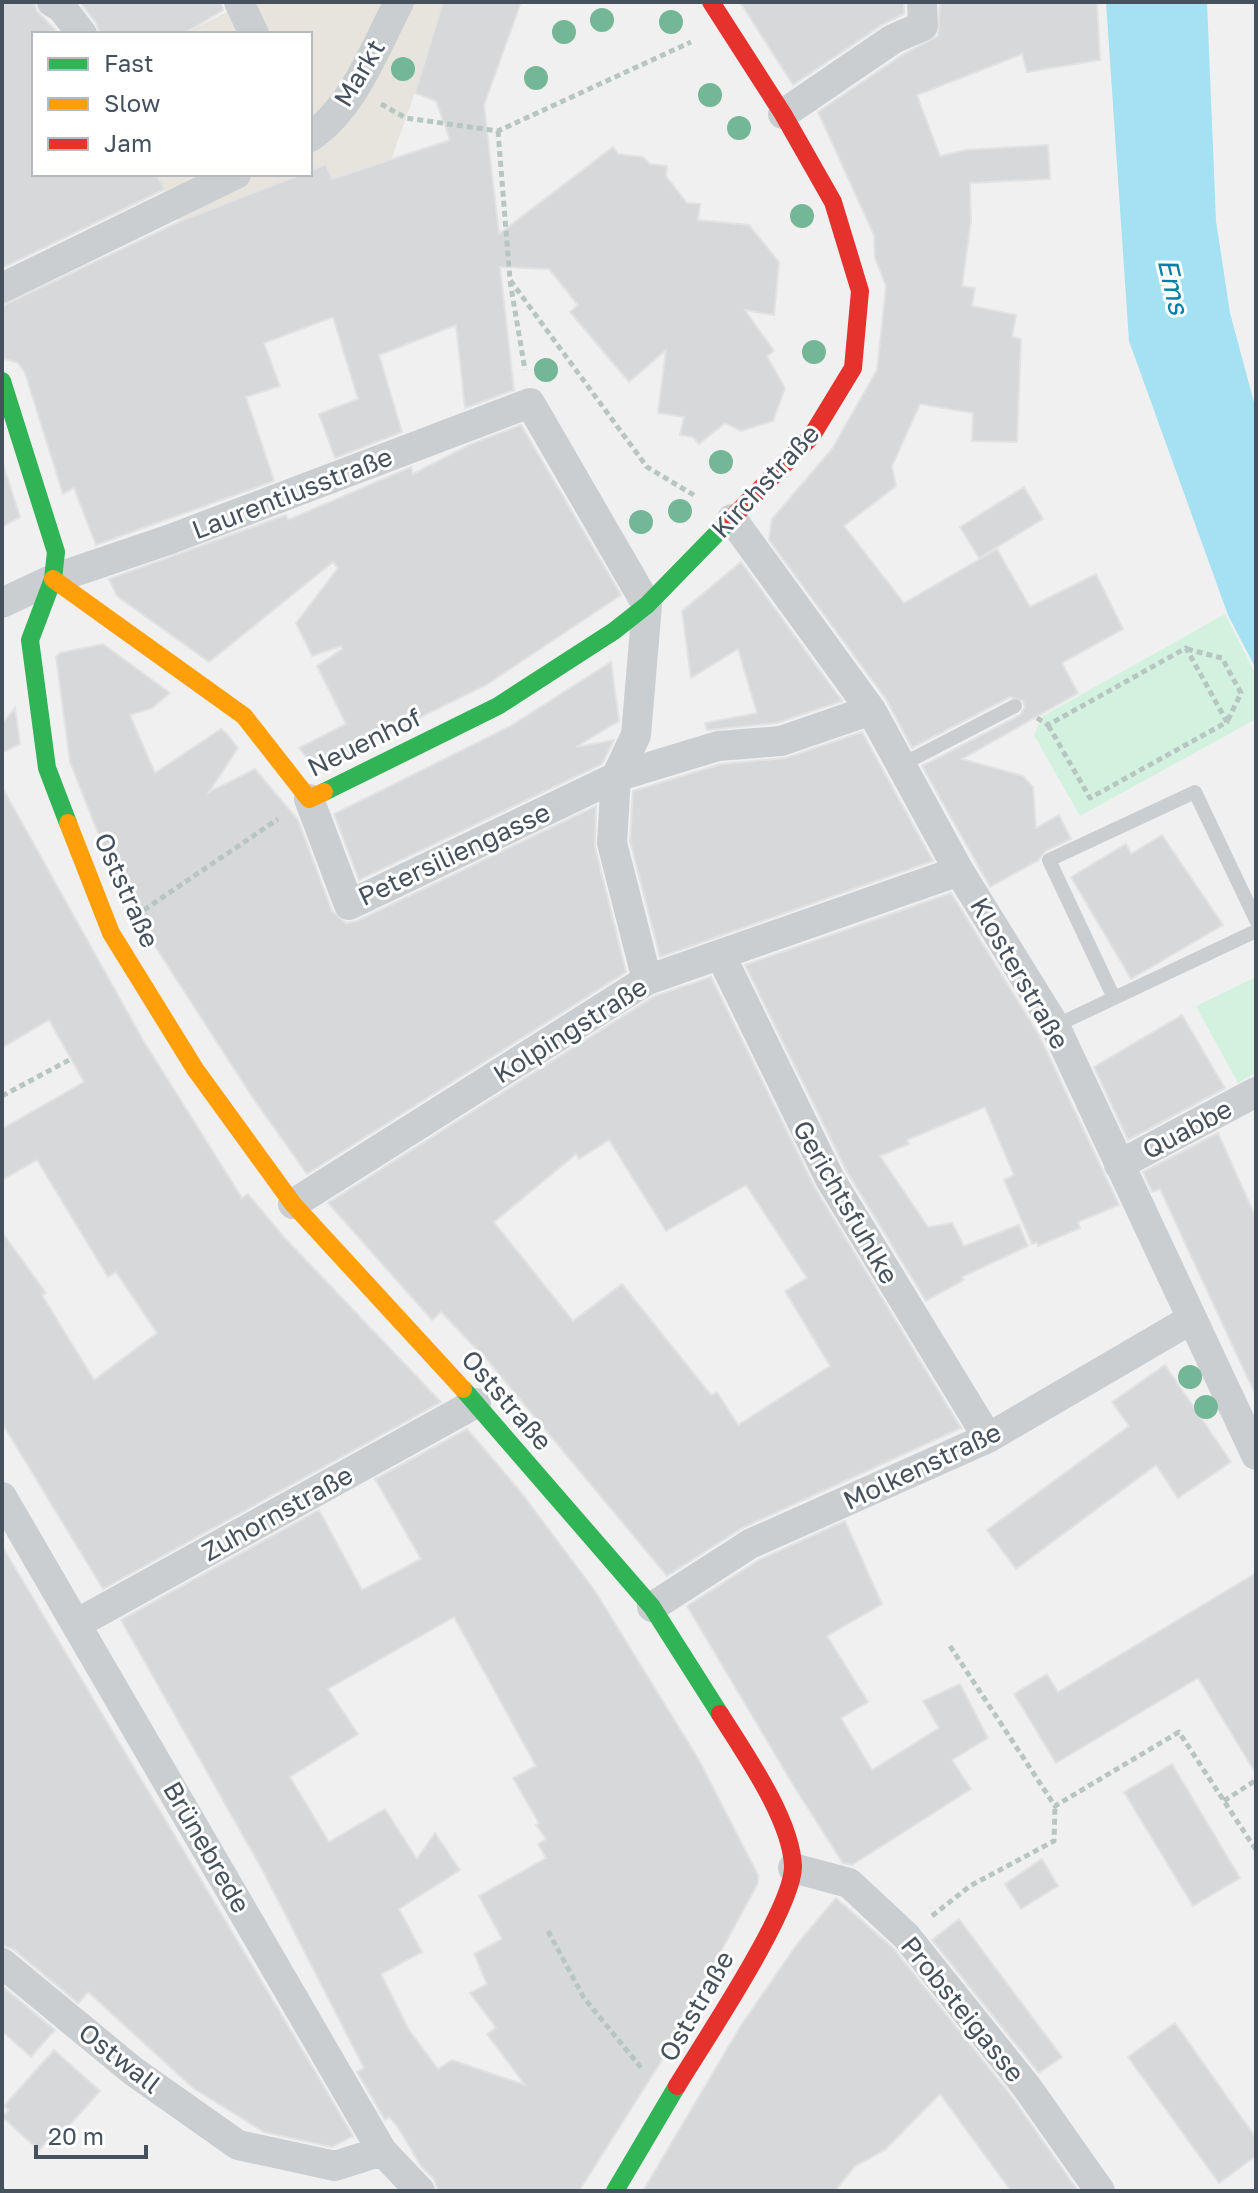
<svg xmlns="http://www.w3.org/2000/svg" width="1258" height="2193" viewBox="0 0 1258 2193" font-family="'Golos Text',sans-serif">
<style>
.commercial{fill:#e6e4dd}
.green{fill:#d2f2df}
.water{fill:#a3e1f3}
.building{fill:#d7d8da;stroke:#e2e2e3;stroke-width:2;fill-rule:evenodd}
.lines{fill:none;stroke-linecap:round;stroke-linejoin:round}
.path{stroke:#b8c6c2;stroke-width:5;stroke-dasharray:6 4;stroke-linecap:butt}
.lane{stroke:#cbced1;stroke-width:14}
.street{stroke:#cbced1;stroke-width:30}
.fast{stroke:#30b455;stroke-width:18}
.slow{stroke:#ff9f0a;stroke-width:18}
.jam{stroke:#e5322d;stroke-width:18}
.tree{fill:#74b797}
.labels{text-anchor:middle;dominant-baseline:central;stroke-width:6;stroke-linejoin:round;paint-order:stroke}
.street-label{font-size:26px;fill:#45525e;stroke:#fff}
.water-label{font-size:28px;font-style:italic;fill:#0280a6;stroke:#fff}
</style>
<rect width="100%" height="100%" fill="#f1f0f0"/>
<path class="commercial" d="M258 2H448L442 5 431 38 434 39 391 160 332 179 326 164 310 171V34H183L229 11 243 10Z
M156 174H302L181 225Z"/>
<path class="green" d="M1225 614 1256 675V719L1080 816 1034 735 1043 716Z
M1256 977V1072L1238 1083 1196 1006Z"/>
<path class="water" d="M1106 2H1207L1216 221 1230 313 1256 410V669L1228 615 1129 341Z"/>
<path class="building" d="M2 2H34L37 11 59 34H34V174H156L165 189 2 268Z
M80 2H221L223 10 183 34H100L96 23Z
M443 2H521L484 105 499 234 613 147 618 154 643 157 650 164 667 166 666 176 687 203 700 204 698 220 749 225 779 262 774 315 745 310 774 351 767 356 785 388 773 421 741 431 725 423 699 444 693 437 680 435 684 417 658 413 666 350 629 382 570 312 578 305 549 269 500 267 514 390 465 408 456 325 379 355 402 432 335 458 319 414 358 399 333 317 264 343 280 386 246 397 274 481 96 545 74 488 63 494 25 373 18 363 2 358V306L183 220 302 174H310V171L326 164 332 179 450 140 436 101 415 93Z
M740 2H904V14L883 24 793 85Z
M940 2H1097L1100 60 1027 72 1022 54 917 95 940 156 966 150 1048 145 1050 179 970 183 971 221 962 286 975 288 972 306 1016 315 1012 337 1021 339 1017 442 972 441 973 413 920 404 892 466 896 486 844 526 904 603 997 549 1030 607 1096 574 1123 629 1062 663 1078 693 962 759 1023 776 1033 787 1036 828 1059 815 1071 839 1045 851 1039 860 990 887 922 766 1020 715 1025 707 1023 701 1010 697 912 748 886 699 769 540 772 519 832 449 877 370 886 286 875 258 874 235 818 112 902 55 938 36Z
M521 425 621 595 486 685 316 769 299 748 346 724 317 666 342 649 341 646 312 656 296 623 338 568 333 562 209 662 117 596 109 579 286 515 288 520 411 467 413 474 469 445Z
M2 461 20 517 2 527Z
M1024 487 1043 519 979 558 960 527Z
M741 562 842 701 777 723 707 730 705 723 757 713 738 649 691 678 682 611Z
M103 644 170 693 152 708 130 715 155 773 221 729 227 734 238 748 209 792 255 769 298 820 332 911 346 923 357 921 596 806 595 847 626 972 307 1174 253 1098 153 943 113 871 70 762 56 657 60 653Z
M611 662 619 721 576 747 614 740 602 764 359 880 334 814 509 727Z
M15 708 20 744 2 753V724Z
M862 732 933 861 660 957 630 841 633 791 721 764 786 758Z
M2 787 143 1040 242 1198 248 1194 283 1236 441 1402 103 1589 2 1423V1232L46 1293 42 1295 94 1380 157 1333 116 1272 108 1277 37 1160 2 1180V1129L84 1082 49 1020 2 1048Z
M1162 835 1223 925 1131 979 1071 877 1126 844 1131 854Z
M951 893 1039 1035 1119 1205 1078 1222 1080 1228 1038 1246 1037 1242 1032 1244 1004 1180 1014 1175 985 1107 907 1140 909 1144 880 1156 928 1227 952 1223 964 1246 1019 1225 1028 1246 962 1277 964 1280 926 1301 846 1170 745 965Z
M711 977 815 1188 961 1428 742 1528 667 1576 489 1362 441 1312 432 1320 328 1203 655 996ZM609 1140 666 1231 746 1185 807 1278 785 1291 830 1366 738 1425 717 1392 711 1395 622 1284 573 1321 494 1222 576 1154 579 1159Z
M1182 1015 1225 1088 1128 1140 1094 1067Z
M1218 1133 1256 1218V1396L1160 1189 1152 1192 1143 1172Z
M1165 1365 1231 1462 1178 1498 1156 1465 1016 1569 987 1530 1129 1426 1112 1402Z
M467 1429 520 1491 595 1591 699 1760 758 1875V1883L698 1994 702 1997 579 2191H438L434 2179 421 2166 397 2126 389 2117 385 2120 357 2072 364 2068 263 1871 121 1620 319 1510 362 1590 421 1559 375 1479ZM454 1617 536 1766 513 1778 539 1823 536 1825 546 1839 538 1844 546 1858 479 1896 502 1939 474 1954 487 1984 470 1993 496 2028 487 2034 525 2085 452 2060 438 2069 409 2030 381 1974 422 1952 399 1909 460 1870 435 1833 417 1859 385 1809 329 1842 290 1777 358 1734 328 1689Z
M845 1521 882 1604 827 1636 868 1702 841 1718 872 1770 939 1728 923 1701 960 1684 988 1738 952 1760 971 1789 852 1865 843 1863 795 1788 687 1606 759 1560Z
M2 1546 293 2034 353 2136 332 2147 264 2132 193 2088 88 1992 78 2003 13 1949 2 1945Z
M1256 1573V1774L1198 1678 1056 1763 1014 1694 1047 1674 1058 1692Z
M1172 1764 1240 1878 1193 1906 1124 1792Z
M1042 1859 1058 1886 1021 1909 1005 1884Z
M836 1898 893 1948 1012 2097 1078 2191H1011L940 2094 885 2150 855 2166 835 2191H643L740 2027 797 1944Z
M959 1919 1062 2057 1039 2073 932 1940Z
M2 1986 55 2030 31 2057 2 2031Z
M1175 2023 1256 2138V2156L1219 2183 1128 2057Z
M54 2050 100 2091 50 2147 46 2143 39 2150 2 2117 9 2110 4 2106Z"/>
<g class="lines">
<path class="path" d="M381 104 406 118 498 131 691 42
M498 131 510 280 647 467 697 497
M510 281 525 370
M1187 649 1222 658 1241 693 1227 722
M1037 718 1048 725 1186 648 1227 722 1090 798 1048 725
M144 910 278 819
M2 1096 71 1059
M950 1646 1055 1806 1179 1732 1256 1850
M1224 1801 1256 1780
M932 1916 970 1886 1054 1841 1055 1806
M548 1931 584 1998 643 2070
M2 2189 4 2191"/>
<path class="lane" d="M903 764 1015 706
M1114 998 1049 860 1195 792 1256 920
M1055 1026 1256 931"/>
<path class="street" d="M52 2 62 8 82 34
M239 2 254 34
M783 114 893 39 923 26 922 2
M310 137C354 107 375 48 399 2
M2 288 236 174
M732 519 871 710 959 871 1055 1026 1256 1455
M2 603 53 579 168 540 530 403 647 605 636 735 616 777 718 746 781 741 871 710
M309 799 349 905 616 777 612 843 647 980
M721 956 830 1179 988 1438
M1119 1165 1256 1092
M293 1204 647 980 959 871
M2 1497 382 2151 420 2191
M652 1607 750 1544 988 1438 1190 1320
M78 1623 476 1403
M793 1868 849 1883 906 1936 1026 2086 1100 2191
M2 1963 133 2071 238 2145 335 2166 382 2151"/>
<path class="fast" d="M2 381 56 552 53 579 30 640 47 768 68 823
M324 792 498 706 614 631 647 605 728 522
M463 1389 652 1607 720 1714
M615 2191 677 2086"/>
<path class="slow" d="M53 579 244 716 309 799 324 792
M68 823 111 933 195 1069 293 1204 463 1389"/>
<path class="jam" d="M711 2 783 114 833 202 860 291 853 368 811 437 728 522
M677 2086C703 2043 794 1908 793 1866 791 1819 745 1754 720 1714"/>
</g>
<g class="tree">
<circle cx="602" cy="20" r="12"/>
<circle cx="671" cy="22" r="12"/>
<circle cx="564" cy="32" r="12"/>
<circle cx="403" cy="69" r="12"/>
<circle cx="536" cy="78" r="12"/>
<circle cx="710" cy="95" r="12"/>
<circle cx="739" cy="128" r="12"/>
<circle cx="802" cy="216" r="12"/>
<circle cx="814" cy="352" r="12"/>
<circle cx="546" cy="370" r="12"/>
<circle cx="721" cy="462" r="12"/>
<circle cx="680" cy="511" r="12"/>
<circle cx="641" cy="522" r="12"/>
<circle cx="1190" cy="1377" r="12"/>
<circle cx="1206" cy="1407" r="12"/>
</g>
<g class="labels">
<g class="street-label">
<text transform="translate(359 73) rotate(-59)">Markt</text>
<text transform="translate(765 481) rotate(-47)">Kirchstraße</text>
<text transform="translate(292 493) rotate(-21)">Laurentiusstraße</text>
<text transform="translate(364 742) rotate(-26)">Neuenhof</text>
<text transform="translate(454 854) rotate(-25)">Petersiliengasse</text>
<text transform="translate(127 890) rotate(66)">Oststraße</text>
<text transform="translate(1020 973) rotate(60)">Klosterstraße</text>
<text transform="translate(570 1030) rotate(-32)">Kolpingstraße</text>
<text transform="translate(1187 1129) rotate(-28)">Quabbe</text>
<text transform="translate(846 1202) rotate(60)">Gerichtsfuhlke</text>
<text transform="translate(507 1400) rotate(49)">Oststraße</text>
<text transform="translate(922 1466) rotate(-25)">Molkenstraße</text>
<text transform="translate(277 1513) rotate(-29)">Zuhornstraße</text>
<text transform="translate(207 1847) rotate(60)">Brünebrede</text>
<text transform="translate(696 2006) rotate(-60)">Oststraße</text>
<text transform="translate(963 2009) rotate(51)">Probsteigasse</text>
<text transform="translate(120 2058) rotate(38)">Ostwall</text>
</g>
<g class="water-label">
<text transform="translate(1174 286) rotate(77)">Ems</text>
</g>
</g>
<rect width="1258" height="2193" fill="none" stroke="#45525e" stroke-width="8"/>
<rect x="32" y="32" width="280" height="144" fill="#ffffff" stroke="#b5babf" stroke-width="2"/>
<rect x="48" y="58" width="40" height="12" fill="#30b455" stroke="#b5babf" stroke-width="2"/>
<text x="104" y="72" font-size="24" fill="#45525e">Fast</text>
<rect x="48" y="98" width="40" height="12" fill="#ff9f0a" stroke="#b5babf" stroke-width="2"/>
<text x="104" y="112" font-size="24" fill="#45525e">Slow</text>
<rect x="48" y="138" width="40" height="12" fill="#e5322d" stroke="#b5babf" stroke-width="2"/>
<text x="104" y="152" font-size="24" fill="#45525e">Jam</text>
<path d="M36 2145v12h110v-12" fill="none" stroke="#45525e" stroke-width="4"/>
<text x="48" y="2145" font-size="24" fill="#45525e" stroke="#ffffff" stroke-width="6" paint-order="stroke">20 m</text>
</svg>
